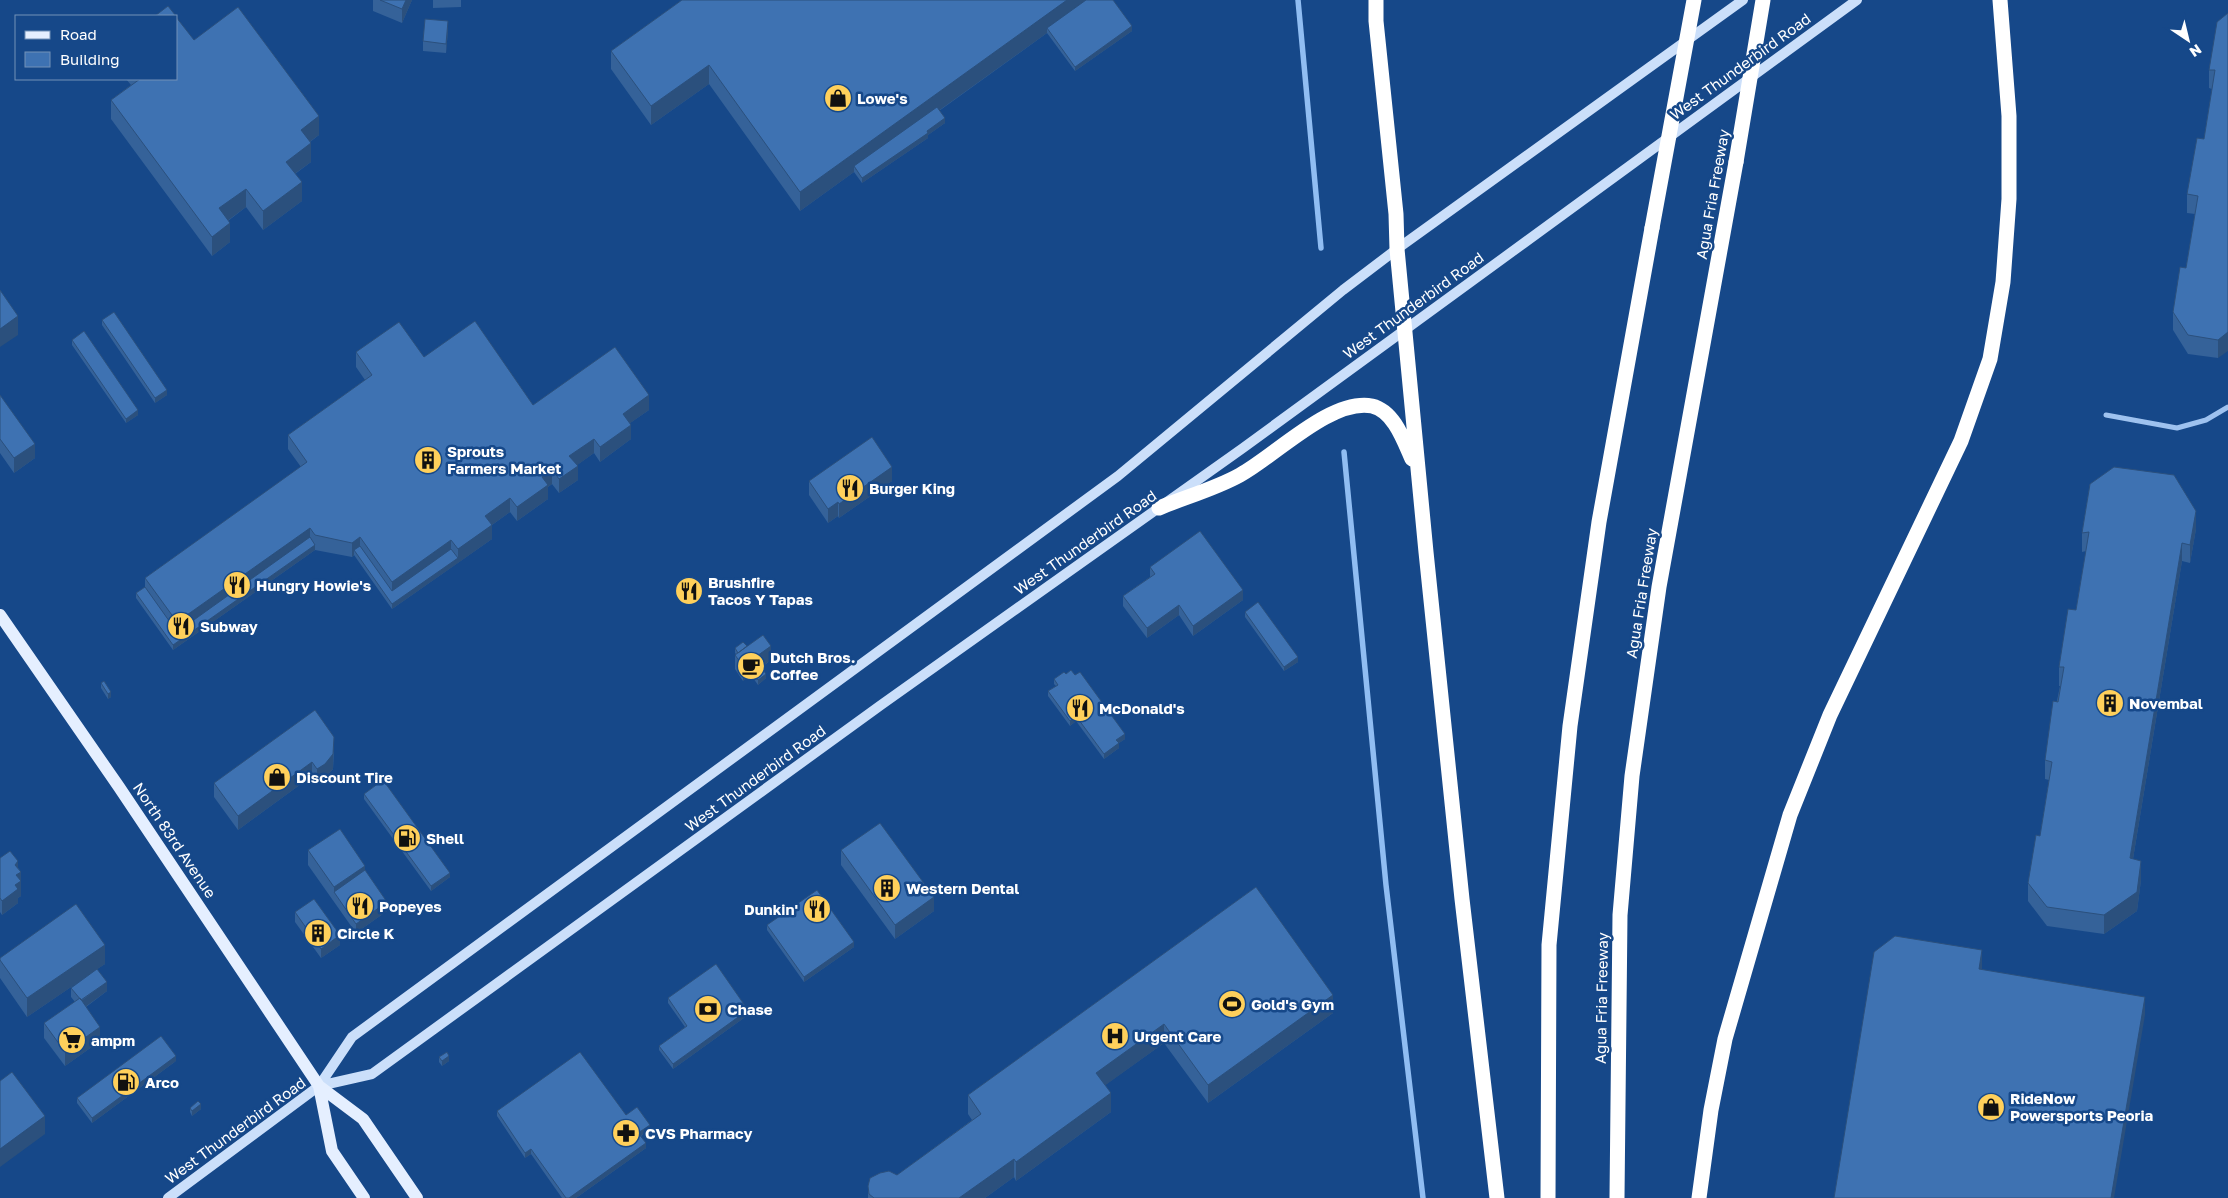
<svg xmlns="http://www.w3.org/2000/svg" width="2228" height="1198" viewBox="0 0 2228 1198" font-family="'Golos Text',sans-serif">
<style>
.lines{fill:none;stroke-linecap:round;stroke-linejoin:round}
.stream{stroke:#90bdf2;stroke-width:5.5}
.street{stroke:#9ec2ef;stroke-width:5}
.secondary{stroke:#cbdffa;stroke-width:10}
.primary{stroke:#e5efff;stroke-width:12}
.highway{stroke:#fff;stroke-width:15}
.highway-bridge{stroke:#fff;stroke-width:15}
.wall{fill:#356299}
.shaded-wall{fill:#2b507d}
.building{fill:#3e72b2;stroke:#2b507d}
.labels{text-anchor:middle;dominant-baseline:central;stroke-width:5;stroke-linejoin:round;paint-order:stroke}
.street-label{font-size:15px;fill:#fff;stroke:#164889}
.poi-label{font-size:15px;font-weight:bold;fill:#fff;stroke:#164889;text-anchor:start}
</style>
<rect width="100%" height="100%" fill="#164889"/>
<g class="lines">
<path class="stream" d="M1298 0 1321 248
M1344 452 1386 885 1423 1198"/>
<path class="street" d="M2106 415 2177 428 2206 420 2228 407"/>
<path class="secondary" d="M319 1086 372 1074 881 705 1243 448 1857 0
M168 1198 319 1086 352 1037 1118 476 1343 290 1397 249 1743 0"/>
<path class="primary" d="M0 615 119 787 319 1086 363 1119 417 1198
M319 1086 332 1151 364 1198"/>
<path class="highway" d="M1376 0V21L1396 214 1397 249 1426 552 1462 899 1497 1198
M1159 508C1185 497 1215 489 1240 475 1275 456 1331 398 1372 406 1394 411 1404 441 1412 459
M1548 1198 1549 945 1570 726 1599 522 1652 228
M1617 1198 1620 915 1632 776 1659 587 1736 162
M1699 1198 1711 1110 1725 1039 1790 815 1830 715 1961 441 1990 359 2003 282 2009 199V116L2000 0"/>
<path class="highway-bridge" d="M1736 162 1763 0
M1652 228 1694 0"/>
</g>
<path class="wall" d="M373 0H412L402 23 373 11Z
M433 0H461V7L433 8Z
M682 0 1132 31 1075 71 1047 33 939 111 945 123 928 135V138L862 183 854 172 800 211 709 84 651 125 611 69V51Z
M2228 13 2218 358 2188 354 2173 330V312L2186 268 2195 214 2187 213V194L2204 139 2212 89 2209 88V70Z
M448 30 446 53 423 51V41Z
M194 40 319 135 310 142 311 162 295 174 302 201 263 230 246 207 228 221 230 242 212 256 111 119V100L131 85 126 79H176Z
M102 320 167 395 155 403 102 325Z
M72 340 138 415 126 423 72 345Z
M356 352 424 357 533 405 649 410 630 423 631 439 600 462 594 453 577 465 578 480 559 493 552 484 548 487V499L517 521 510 512 492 525V539L392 609 354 555 352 557 315 550 173 650 136 598V593L145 587V578L301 467 288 449V435L365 380 356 367Z
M0 395 35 458 14 473 0 453Z
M809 481H892L839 518 838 516 828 523 809 495Z
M2090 484 2196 529 2190 563 2182 561 2133 859 2141 880 2137 911 2104 934 2047 926 2028 901V883L2040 836 2049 780 2045 779V760L2060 686H2059V667L2076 610 2086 551 2082 552V533Z
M1150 567 1243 600 1193 636 1179 615 1147 638 1123 606V596L1150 577Z
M1245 612 1298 662 1284 671 1245 617Z
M747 646 771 660 762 667 766 678 758 685 751 675 743 681 735 669V655L736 654 735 653V648Z
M1054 679 1125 739 1119 743V748L1104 759 1076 721 1070 726 1048 696V691L1056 686 1054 684Z
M101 683 111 697 108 699 101 688Z
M334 752 333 769 325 778 317 783 312 776 238 830 214 797V783Z
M364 794 450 877 431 891 364 799Z
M308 850 365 870 387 911 356 933 308 865Z
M841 850 934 911 895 939 841 865Z
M0 858 18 868 21 872V896L18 898V903L2 915 0 912Z
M1256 887 1333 1013 1208 1103 1164 1043 1105 1085 1111 1112 1016 1181 1014 1177 985 1198H868V1186L897 1175 972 1120 968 1114V1095Z
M295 912 340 945 321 958 295 922Z
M767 925 854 947 804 982 767 930Z
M0 958 105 964 97 969 107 991 86 1007 100 1041 65 1066 44 1038V1023L75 1002 71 997V988L96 970 27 1017 0 978Z
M668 998 748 1015 673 1069 659 1050V1046L685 1027 668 1003Z
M439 1057 449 1061 442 1066 439 1062Z
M176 1061 92 1123 77 1103V1098Z
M190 1108 201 1109 192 1116 190 1112Z
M497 1111 626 1115 650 1129 641 1136 646 1148 576 1198H562L531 1154 525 1158 497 1116Z"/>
<path class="shaded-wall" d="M406 0H412L402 23V9Z
M1067 0H1093L1047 28V33L856 170 854 166V172L800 211V192Z
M448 21V30L446 53V44Z
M1132 26V31L1075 71V67Z
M709 65V84L651 125V106Z
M319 116V135L301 148V130Z
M945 118V123L928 135V138L862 183V178Z
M311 143V162L286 180V162Z
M302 182V201L263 230V211Z
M246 189V207L219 227V208Z
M230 223V242L212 256V237Z
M18 316V335L0 347V329Z
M2228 332V351L2218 358V340Z
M167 390V395L155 403V398Z
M649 395V410L623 428V414Z
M138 410V415L126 423V419Z
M631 425V439L600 462V447Z
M594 439V453L569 471V456Z
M35 444V458L14 473V458Z
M578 466V480L559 493V479Z
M892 467V481L839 518V504Z
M552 469V484L548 487V499L517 521V507L542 477Z
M510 498V512L492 525V539L458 563V549L485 516Z
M838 502V516L828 523V509Z
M2196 511V529L2190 563V545Z
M310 528V542L177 637V622Z
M360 537V551L354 550V555L352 557V543Z
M451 540V554L392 596V582Z
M2182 543V561L2130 877V858Z
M315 545V550L173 650V645Z
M458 558V563L392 609V604Z
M1243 590V600L1193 636V626Z
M1179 605V615L1147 638V628Z
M771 646V660L753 673 751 670V675L743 681V666Z
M1298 657V662L1284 671V667Z
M766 674V678L758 685V680Z
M111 692V697L108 699V694Z
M1076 716V721L1070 726V721Z
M1125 734V739L1119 743V748L1104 759V754L1116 740Z
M334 737 333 769 325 778 317 783V769Z
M312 762V776L238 830V816Z
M18 861V874L21 872V896L18 898V903L2 915V901L15 865Z
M2141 861V880L2137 911 2104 934V915Z
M365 866V880L334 892V901V887Z
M450 873V877L431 891V886Z
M934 897V911L895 939V925Z
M387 902V911L356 933V924Z
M340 935V945L321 958V949Z
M854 942V947L804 982V977Z
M105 945V964L27 1017V998Z
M1982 950V969L1979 988V969Z
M107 982V991L81 1010V1001Z
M1333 995V1013L1208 1103V1085Z
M2145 997V1015L2114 1198H2111Z
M748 1010V1015L673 1069V1064Z
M1164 1024V1043L1096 1092V1073Z
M100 1027V1041L65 1066V1052Z
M176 1056V1061L92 1123V1118Z
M449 1056V1061L442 1066V1061Z
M1111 1093V1112L1016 1181V1162Z
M201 1104V1109L192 1116V1111Z
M45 1116V1134L0 1167V1149Z
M650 1125V1129L638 1138V1133Z
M646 1143V1148L576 1198H569Z
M531 1149V1154L525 1158V1153Z
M1014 1159V1177L985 1198H959Z"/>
<path class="building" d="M380 0H406L402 9Z
M682 0H1067L800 192 709 65 651 106 611 51Z
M1086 0H1113L1132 26 1075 67 1047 28Z
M168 6 176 16H155Z
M238 7 319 116 301 130 311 143 286 162 302 182 263 211 246 189 219 208 230 223 212 237 111 100 140 79H176V17L194 40Z
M2228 13V332L2218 340 2188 335 2173 312 2180 267 2186 268 2198 196 2187 194 2197 138 2204 139 2215 70H2209L2217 22Z
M425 19 448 21 446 44 423 41Z
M937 107 945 118 927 131 928 133 862 178 854 166Z
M0 290 18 316 0 329Z
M114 312 167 390 155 398 102 320Z
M475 321 533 405 615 347 649 395 623 414 631 425 600 447 594 439 569 456 578 466 559 479 552 469 542 477 548 485 517 507 510 498 485 516 492 525 458 549 451 540 392 582 360 537 352 543 315 535 310 528 177 622 145 578 307 462 288 435 372 375 356 352 399 322 424 357Z
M84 331 138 410 126 419 72 340Z
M0 395 35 444 14 458 0 439Z
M872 437 892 467 839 504 838 502 828 509 809 481Z
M2114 467 2174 475 2196 511 2190 545 2182 543 2130 858 2141 861 2137 892 2104 915 2047 907 2028 883 2036 835 2040 836 2052 762 2045 760 2053 701 2058 702 2064 667H2059L2068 609 2076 610 2089 532 2082 533 2090 484Z
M1200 531 1243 590 1193 626 1179 605 1147 628 1123 596 1155 574 1150 567Z
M310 537 315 545 173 645 136 593 145 587 177 632Z
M360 546 392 591 451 549 458 558 392 604 354 550Z
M1258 602 1298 657 1284 667 1245 612Z
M763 635 771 646 743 666 735 655Z
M743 642 747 646 738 653 735 648Z
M759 664 766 674 758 680 751 670Z
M1071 670 1075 675 1080 672 1125 734 1116 740 1119 743 1104 754 1076 716 1070 721 1048 691 1058 685 1054 679 1064 672 1066 674Z
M104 681 111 692 108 694 101 683Z
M315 710 334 737 333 754 325 764 317 769 312 762 238 816 214 783Z
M383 780 450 873 431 886 364 794Z
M880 823 934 897 895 925 841 850Z
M340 829 365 866 334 887 308 850Z
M10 851 18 861 15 865 21 872 16 875 21 881 15 885 18 889 2 901 0 898V858Z
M365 870 387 902 356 924 334 892Z
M1256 887 1333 995 1208 1085 1164 1024 1096 1073 1111 1093 1016 1162 1014 1159 959 1198H874L869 1194 868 1186 870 1178 880 1173 889 1171 897 1175 981 1114 968 1095Z
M817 890 854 942 804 977 767 925Z
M314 899 340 935 321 949 295 912Z
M76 904 105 945 27 998 0 960V958Z
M1895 936 1982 950 1979 969 2145 997 2111 1198H1834L1874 952Z
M716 964 748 1010 673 1064 659 1046 687 1026 668 998Z
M97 969 107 982 81 1000 71 988Z
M80 998 100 1027 65 1052 44 1023Z
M161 1036 176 1056 92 1118 77 1098Z
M447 1052 449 1056 442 1061 439 1057Z
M580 1052 626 1115 637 1107 650 1125 638 1133 646 1143 569 1198H566L531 1149 525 1153 497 1111Z
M12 1072 45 1116 0 1149V1081Z
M198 1101 201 1104 192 1111 190 1108Z"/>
<defs>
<g id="shop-disc" transform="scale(1.4375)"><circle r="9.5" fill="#ffd05b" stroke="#164889"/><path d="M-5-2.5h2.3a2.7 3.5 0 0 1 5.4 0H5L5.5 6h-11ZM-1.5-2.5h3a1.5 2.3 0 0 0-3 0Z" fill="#111"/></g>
<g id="building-disc" transform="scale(1.4375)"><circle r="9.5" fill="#ffd05b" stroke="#164889"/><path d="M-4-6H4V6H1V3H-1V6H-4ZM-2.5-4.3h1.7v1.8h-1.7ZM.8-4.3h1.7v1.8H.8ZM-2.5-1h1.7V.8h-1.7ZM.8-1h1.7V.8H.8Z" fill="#111"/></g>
<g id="restaurant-disc" transform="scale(1.4375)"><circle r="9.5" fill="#ffd05b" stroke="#164889"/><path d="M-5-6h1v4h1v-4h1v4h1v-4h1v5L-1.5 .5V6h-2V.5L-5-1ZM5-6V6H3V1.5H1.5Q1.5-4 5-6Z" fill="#111"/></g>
<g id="cafe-disc" transform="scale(1.4375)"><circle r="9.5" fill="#ffd05b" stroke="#164889"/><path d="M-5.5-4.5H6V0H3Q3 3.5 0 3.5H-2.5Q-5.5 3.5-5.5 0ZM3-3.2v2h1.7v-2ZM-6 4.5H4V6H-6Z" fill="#111"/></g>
<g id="fuel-disc" transform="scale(1.4375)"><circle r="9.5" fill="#ffd05b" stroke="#164889"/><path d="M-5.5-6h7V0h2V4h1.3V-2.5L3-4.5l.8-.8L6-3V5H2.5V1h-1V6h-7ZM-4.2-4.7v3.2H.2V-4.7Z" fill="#111"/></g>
<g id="stadium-disc" transform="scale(1.4375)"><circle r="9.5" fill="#ffd05b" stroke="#164889"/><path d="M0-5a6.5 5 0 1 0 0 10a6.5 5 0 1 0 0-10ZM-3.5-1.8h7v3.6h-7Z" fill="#111"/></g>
<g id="bank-disc" transform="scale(1.4375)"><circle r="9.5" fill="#ffd05b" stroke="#164889"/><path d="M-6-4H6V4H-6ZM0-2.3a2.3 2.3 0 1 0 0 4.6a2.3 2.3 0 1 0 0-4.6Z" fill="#111"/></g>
<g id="hospital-disc" transform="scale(1.4375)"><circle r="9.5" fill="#ffd05b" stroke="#164889"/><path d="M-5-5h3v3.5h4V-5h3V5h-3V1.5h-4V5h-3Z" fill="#111"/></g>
<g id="supermarket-disc" transform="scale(1.4375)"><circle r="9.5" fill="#ffd05b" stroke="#164889"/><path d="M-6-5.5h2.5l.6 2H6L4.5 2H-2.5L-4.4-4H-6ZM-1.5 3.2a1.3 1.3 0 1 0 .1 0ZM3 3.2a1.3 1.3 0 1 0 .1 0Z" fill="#111"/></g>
<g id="pharmacy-disc" transform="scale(1.4375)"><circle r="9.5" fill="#ffd05b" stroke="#164889"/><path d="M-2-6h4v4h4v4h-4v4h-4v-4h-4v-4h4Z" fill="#111"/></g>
</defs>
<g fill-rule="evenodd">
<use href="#shop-disc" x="838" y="98"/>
<use href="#building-disc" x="428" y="460"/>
<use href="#restaurant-disc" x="850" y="488"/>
<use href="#restaurant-disc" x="237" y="585"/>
<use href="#restaurant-disc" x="689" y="591"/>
<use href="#restaurant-disc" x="181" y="626"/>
<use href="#cafe-disc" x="751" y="666"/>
<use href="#building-disc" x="2110" y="703"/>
<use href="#restaurant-disc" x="1080" y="708"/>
<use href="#shop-disc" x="277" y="777"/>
<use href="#fuel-disc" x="407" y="838"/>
<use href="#building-disc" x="887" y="888"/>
<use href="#restaurant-disc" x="360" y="906"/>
<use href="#restaurant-disc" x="817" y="909"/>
<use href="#building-disc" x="318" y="933"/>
<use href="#stadium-disc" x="1232" y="1004"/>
<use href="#bank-disc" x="708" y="1009"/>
<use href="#hospital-disc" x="1115" y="1036"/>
<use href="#supermarket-disc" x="72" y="1040"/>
<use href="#fuel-disc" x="126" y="1082"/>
<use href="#shop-disc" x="1991" y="1107"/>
<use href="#pharmacy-disc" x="626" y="1133"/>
</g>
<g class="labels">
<g class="street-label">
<text transform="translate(1740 66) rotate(-36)">West Thunderbird Road</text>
<text transform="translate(1712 194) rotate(-80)">Agua Fria Freeway</text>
<text transform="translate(1413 305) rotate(-36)">West Thunderbird Road</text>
<text transform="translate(1085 542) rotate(-35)">West Thunderbird Road</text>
<text transform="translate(1641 593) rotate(-81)">Agua Fria Freeway</text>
<text transform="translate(755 778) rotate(-36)">West Thunderbird Road</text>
<text transform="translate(175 840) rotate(56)">North 83rd Avenue</text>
<text transform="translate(1601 998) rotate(-89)">Agua Fria Freeway</text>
<text transform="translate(235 1130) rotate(-36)">West Thunderbird Road</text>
</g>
<g class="poi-label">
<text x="857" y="98">Lowe's</text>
<text x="447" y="451">Sprouts<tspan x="447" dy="17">Farmers Market</tspan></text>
<text x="869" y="488">Burger King</text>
<text x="708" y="582">Brushfire<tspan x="708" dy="17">Tacos Y Tapas</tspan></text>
<text x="256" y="585">Hungry Howie's</text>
<text x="200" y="626">Subway</text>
<text x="770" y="657">Dutch Bros.<tspan x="770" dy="17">Coffee</tspan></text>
<text x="2129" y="703">Novembal</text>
<text x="1099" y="708">McDonald's</text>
<text x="296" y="777">Discount Tire</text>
<text x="426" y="838">Shell</text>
<text x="906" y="888">Western Dental</text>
<text x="379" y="906">Popeyes</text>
<text x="798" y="909" text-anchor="end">Dunkin'</text>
<text x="337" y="933">Circle K</text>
<text x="1251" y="1004">Gold's Gym</text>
<text x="727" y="1009">Chase</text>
<text x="1134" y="1036">Urgent Care</text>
<text x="91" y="1040">ampm</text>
<text x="145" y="1082">Arco</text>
<text x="2010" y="1098">RideNow<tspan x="2010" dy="17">Powersports Peoria</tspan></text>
<text x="645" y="1133">CVS Pharmacy</text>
</g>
</g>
<rect x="15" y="15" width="162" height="65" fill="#164889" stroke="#7391b8"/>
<rect x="25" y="31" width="25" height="8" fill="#e5efff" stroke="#7391b8"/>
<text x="60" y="40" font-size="15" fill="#ffffff">Road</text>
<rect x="25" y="52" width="25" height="15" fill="#3e72b2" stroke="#7391b8"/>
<text x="60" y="65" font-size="15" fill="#ffffff">Building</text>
<g transform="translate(2188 40) rotate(145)" stroke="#164889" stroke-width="4" paint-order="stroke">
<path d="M0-4L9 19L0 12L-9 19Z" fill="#ffffff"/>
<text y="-8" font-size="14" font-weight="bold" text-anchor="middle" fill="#ffffff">N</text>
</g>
</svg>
